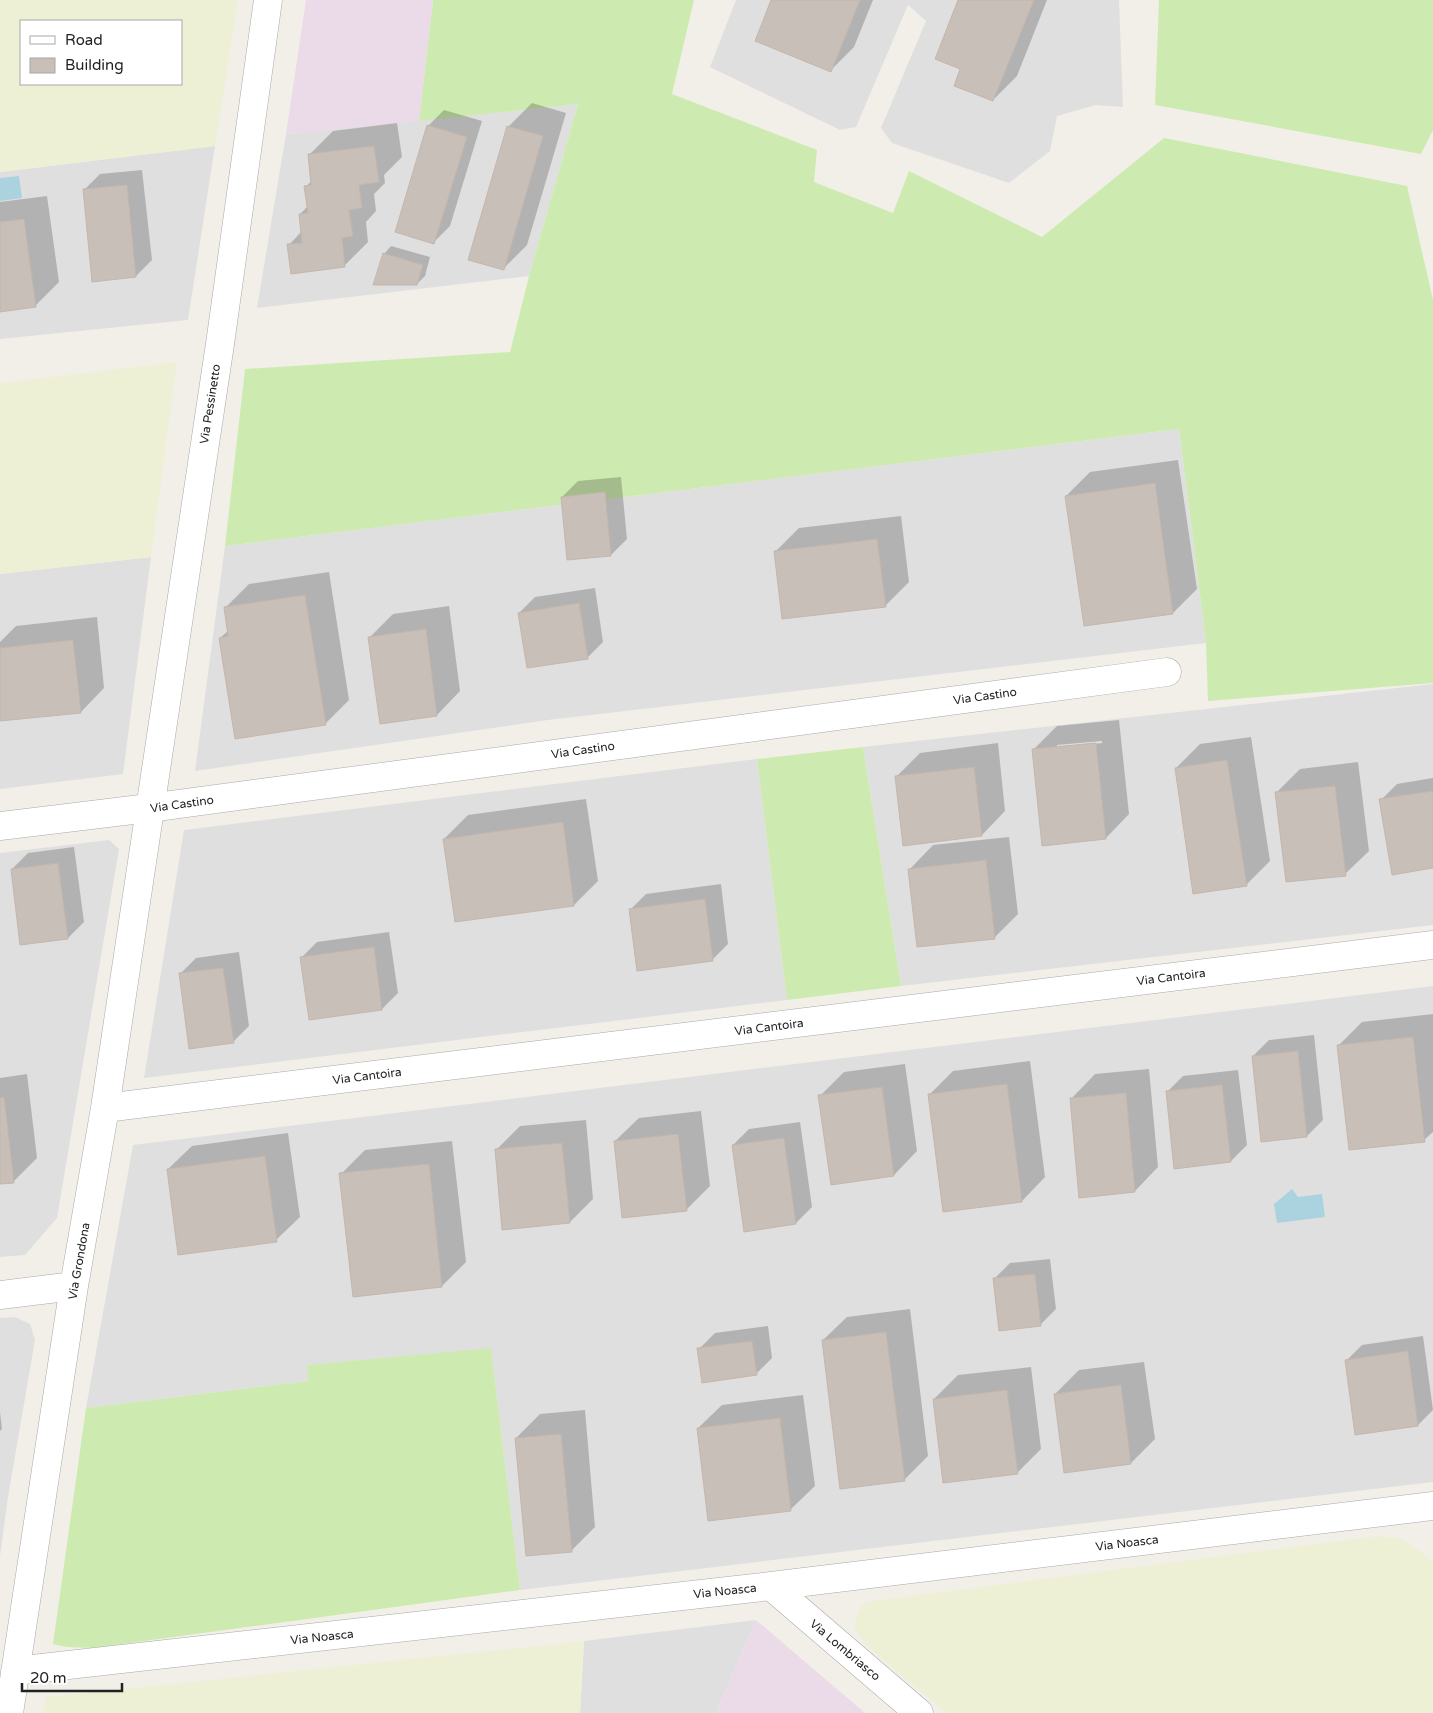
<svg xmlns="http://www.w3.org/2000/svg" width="1433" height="1713" viewBox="0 0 1433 1713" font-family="'Varela Round',sans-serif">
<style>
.residential{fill:#e0dfdf}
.industrial{fill:#ebdbe8}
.farmland{fill:#eef0d5;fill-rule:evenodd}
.grass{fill:#cdebb0}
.water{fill:#aad3df}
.shadow{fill:#0003;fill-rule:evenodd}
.building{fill:#c7bfb8;stroke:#c4b6ab}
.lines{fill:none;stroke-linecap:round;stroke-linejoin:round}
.street-casing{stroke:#a9a9a9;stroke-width:29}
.street{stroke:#fff;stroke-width:28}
.labels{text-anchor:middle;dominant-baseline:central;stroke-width:4;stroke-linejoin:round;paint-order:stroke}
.street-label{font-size:12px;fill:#222;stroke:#fff}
</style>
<rect width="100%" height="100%" fill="#f2efe9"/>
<path class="residential" d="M736 0H1119L1123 107 1096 105 1057 116 1050 151 1009 183 892 143 881 128 926 21 908 5 856 127 840 130 710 67Z
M578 104 529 276 257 308 286 134Z
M215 146 188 320 0 339V172Z
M1179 429 1206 643 548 720 195 771 225 546Z
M151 557 123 774 0 789V574Z
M1433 684V925L901 986 863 747Z
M757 759 787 1000 144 1078 184 830Z
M109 840 119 849 57 1218 25 1255 0 1257V853Z
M1433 986V1482L520 1590 491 1349 308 1365V1381L86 1408 133 1145Z
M15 1317 30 1324 35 1340 8 1497 0 1556V1318Z
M756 1620 716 1713H580L584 1641Z"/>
<path class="industrial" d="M306 0H433L419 121 286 134Z
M756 1620 865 1713H716Z"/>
<path class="farmland" d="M0 0H238L215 146 0 172ZM21 21H181V84H21Z
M177 362 151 557 0 574V383Z
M1378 1536 1402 1539 1415 1547 1433 1562V1713H946L865 1644 854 1628 856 1617 863 1604 872 1601Z
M584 1641 580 1713H43L46 1697Z"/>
<path class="grass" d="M433 0H694L672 94 817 150 814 182 893 213 909 171 1042 237 1164 138 1407 186 1433 300V683L1208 701 1206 643 1179 429 225 546 245 369 510 352 529 276 578 104 419 121Z
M1159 0H1433V130L1421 154 1155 105Z
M863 747 901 986 787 1000 757 759Z
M491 1348 520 1590 93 1648 66 1647 53 1644 86 1408 308 1381 307 1365Z"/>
<path class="water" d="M19 176 22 198 0 201V178Z
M1292 1189 1298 1197 1322 1194 1325 1217 1277 1223 1274 1204Z"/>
<path class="shadow" d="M773 0H873L854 47 830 71Z
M960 0H1047L1017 76 993 100 962 68Z
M532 103 566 113 527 245 503 269 508 127Z
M444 110 482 121 450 226 434 242 428 126Z
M397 123 402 157 384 175 385 183 374 194 376 211 366 222 368 242 345 265 289 245 302 231 300 214 308 206 306 187 312 180 309 155 333 131Z
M142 170 152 260 136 276 84 190 100 174Z
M47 196 59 282 35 306 0 311V202Z
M391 246 430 257 425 276 417 284 384 254Z
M1178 460 1197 589 1173 613 1085 625 1066 496 1090 472Z
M621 477 627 539 611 555 562 497 578 481Z
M901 516 909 582 885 606 775 552 799 528Z
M329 572 349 700 325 724 220 638 229 630 225 608 249 584Z
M595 588 603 642 587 658 519 613 535 597Z
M449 606 460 691 437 715 369 638 393 614Z
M97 617 104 688 81 712 0 720V642L16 626Z
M1119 720 1129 814 1106 838 1033 750 1057 726ZM1102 741V743L1057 748V745Z
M1251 737 1270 861 1246 885 1176 768 1200 744Z
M998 743 1005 811 982 835 896 777 920 753Z
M1358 762 1369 851 1345 874 1276 793 1300 769Z
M1433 778V867L1381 800 1397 784Z
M586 799 598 881 574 905 456 921 444 839 468 815Z
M1009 837 1018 914 994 938 910 869 933 845Z
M74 847 84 922 68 938 12 869 28 853Z
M721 884 728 944 712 960 630 910 646 894Z
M389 932 398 993 382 1009 301 958 317 942Z
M239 952 249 1026 233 1042 180 974 196 958Z
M1433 1014V1132L1424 1140 1338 1046 1362 1022Z
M1314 1035 1323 1120 1307 1136 1253 1056 1269 1040Z
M1030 1061 1045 1177 1022 1201 929 1095 953 1071Z
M905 1064 917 1151 894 1175 820 1096 844 1072Z
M1149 1069 1158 1167 1135 1191 1072 1098 1095 1074Z
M1238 1070 1247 1145 1231 1161 1167 1092 1183 1076Z
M27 1074 37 1158 13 1182 0 1183V1078Z
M701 1111 710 1186 686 1210 615 1141 639 1118Z
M586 1120 593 1199 570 1222 496 1150 520 1126Z
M800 1122 812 1207 796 1223 733 1145 749 1129Z
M288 1133 300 1217 276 1240 168 1169 192 1146Z
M452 1141 466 1262 442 1286 341 1174 365 1150Z
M1050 1259 1056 1309 1040 1325 994 1279 1010 1263Z
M910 1309 928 1456 904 1480 823 1340 847 1317Z
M768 1326 772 1358 756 1374 699 1349 715 1333Z
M1423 1336 1433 1410 1418 1425 1346 1361 1362 1345Z
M1144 1362 1155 1439 1131 1463 1065 1471 1055 1394 1079 1370Z
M1031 1367 1041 1449 1017 1473 934 1399 958 1375Z
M803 1395 815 1486 791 1509 709 1519 698 1428 722 1405Z
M585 1410 595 1527 571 1551 516 1438 540 1414Z
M0 1412 2 1429 0 1431Z"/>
<path class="building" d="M771 0H860L831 72 755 41Z
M958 0H1034L993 101 954 86 960 69 935 59Z
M427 125 467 137 434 244 395 232Z
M507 126 543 136 504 270 468 260Z
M374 146 379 182 359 185 362 208 349 210 353 236 342 238 345 267 291 274 287 244 302 243 299 214 308 213 304 186 311 185 308 154Z
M127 185 136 277 92 282 83 189Z
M24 219 36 307 0 312V222Z
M383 253 423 265 417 285H373Z
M1155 483 1173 614 1084 626 1065 496Z
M605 492 611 556 567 560 561 497Z
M877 539 886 607 782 619 774 551Z
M305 595 326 725 235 739 219 638 228 636 224 607Z
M579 603 588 659 527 668 518 613Z
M426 629 437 716 380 724 368 637Z
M73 640 81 713 0 721V648Z
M1096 743 1106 839 1042 846 1032 749Z
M1227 760 1247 886 1193 894 1175 768Z
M974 767 982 836 903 846 895 776Z
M1335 786 1346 876 1286 882 1275 792Z
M1433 791V868L1392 875 1379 799Z
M563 822 574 906 455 922 443 839Z
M986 860 995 939 917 947 908 869Z
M58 863 68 939 20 945 11 869Z
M705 899 713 961 637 971 629 909Z
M374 947 382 1010 309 1020 300 957Z
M223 968 234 1043 189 1049 179 973Z
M1413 1037 1425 1142 1349 1150 1337 1045Z
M1298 1051 1307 1137 1261 1142 1252 1056Z
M1007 1084 1022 1202 943 1212 928 1094Z
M1222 1085 1231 1162 1174 1169 1166 1091Z
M882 1087 894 1176 831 1185 818 1095Z
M1126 1093 1135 1192 1079 1198 1070 1098Z
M4 1097 14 1183 0 1184V1098Z
M678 1134 687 1211 622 1218 614 1141Z
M784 1138 796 1224 744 1232 732 1145Z
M562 1143 570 1223 502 1230 495 1149Z
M265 1156 277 1242 178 1255 167 1169Z
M429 1164 442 1287 353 1297 339 1173Z
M1035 1274 1041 1326 999 1331 993 1278Z
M886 1332 905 1481 840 1489 822 1340Z
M752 1341 757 1375 702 1383 697 1348Z
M1408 1351 1418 1426 1355 1435 1345 1360Z
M1121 1385 1131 1464 1064 1473 1054 1394Z
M1007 1390 1018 1474 943 1483 933 1399Z
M780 1418 791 1511 708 1521 697 1428Z
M561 1434 572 1552 526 1556 515 1438Z"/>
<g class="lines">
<g class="street-casing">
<path id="street" d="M0 826 149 808 1167 672
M105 1108 1433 945
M0 1295 74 1286
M771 1586 919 1713
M15 1671 771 1586 1433 1506
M9 1713 74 1286 105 1108 220 344 268 0"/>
</g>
<use href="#street" class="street"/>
</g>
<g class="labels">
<g class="street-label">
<text transform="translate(210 404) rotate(-81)">Via Pessinetto</text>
<text transform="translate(985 696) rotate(-8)">Via Castino</text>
<text transform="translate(583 750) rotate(-8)">Via Castino</text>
<text transform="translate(182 804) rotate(-8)">Via Castino</text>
<text transform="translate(1171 977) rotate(-7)">Via Cantoira</text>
<text transform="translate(769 1027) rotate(-7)">Via Cantoira</text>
<text transform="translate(367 1076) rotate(-7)">Via Cantoira</text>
<text transform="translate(79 1261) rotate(-80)">Via Grondona</text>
<text transform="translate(1127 1543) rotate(-7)">Via Noasca</text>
<text transform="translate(725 1591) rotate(-6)">Via Noasca</text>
<text transform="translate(322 1637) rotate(-6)">Via Noasca</text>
<text transform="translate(845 1650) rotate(40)">Via Lombriasco</text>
</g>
</g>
<rect x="20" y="20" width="162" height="65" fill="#ffffff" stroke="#a7a7a7"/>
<rect x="30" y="36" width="25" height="8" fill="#ffffff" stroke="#a7a7a7"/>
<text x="65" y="45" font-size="15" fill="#222222">Road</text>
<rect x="30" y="58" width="25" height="15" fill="#c7bfb8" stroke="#a7a7a7"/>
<text x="65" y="70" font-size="15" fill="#222222">Building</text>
<path d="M22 1683v8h100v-8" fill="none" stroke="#222222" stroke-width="2.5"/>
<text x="30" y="1683" font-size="15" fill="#222222" stroke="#ffffff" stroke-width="4" paint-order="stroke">20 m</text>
</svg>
